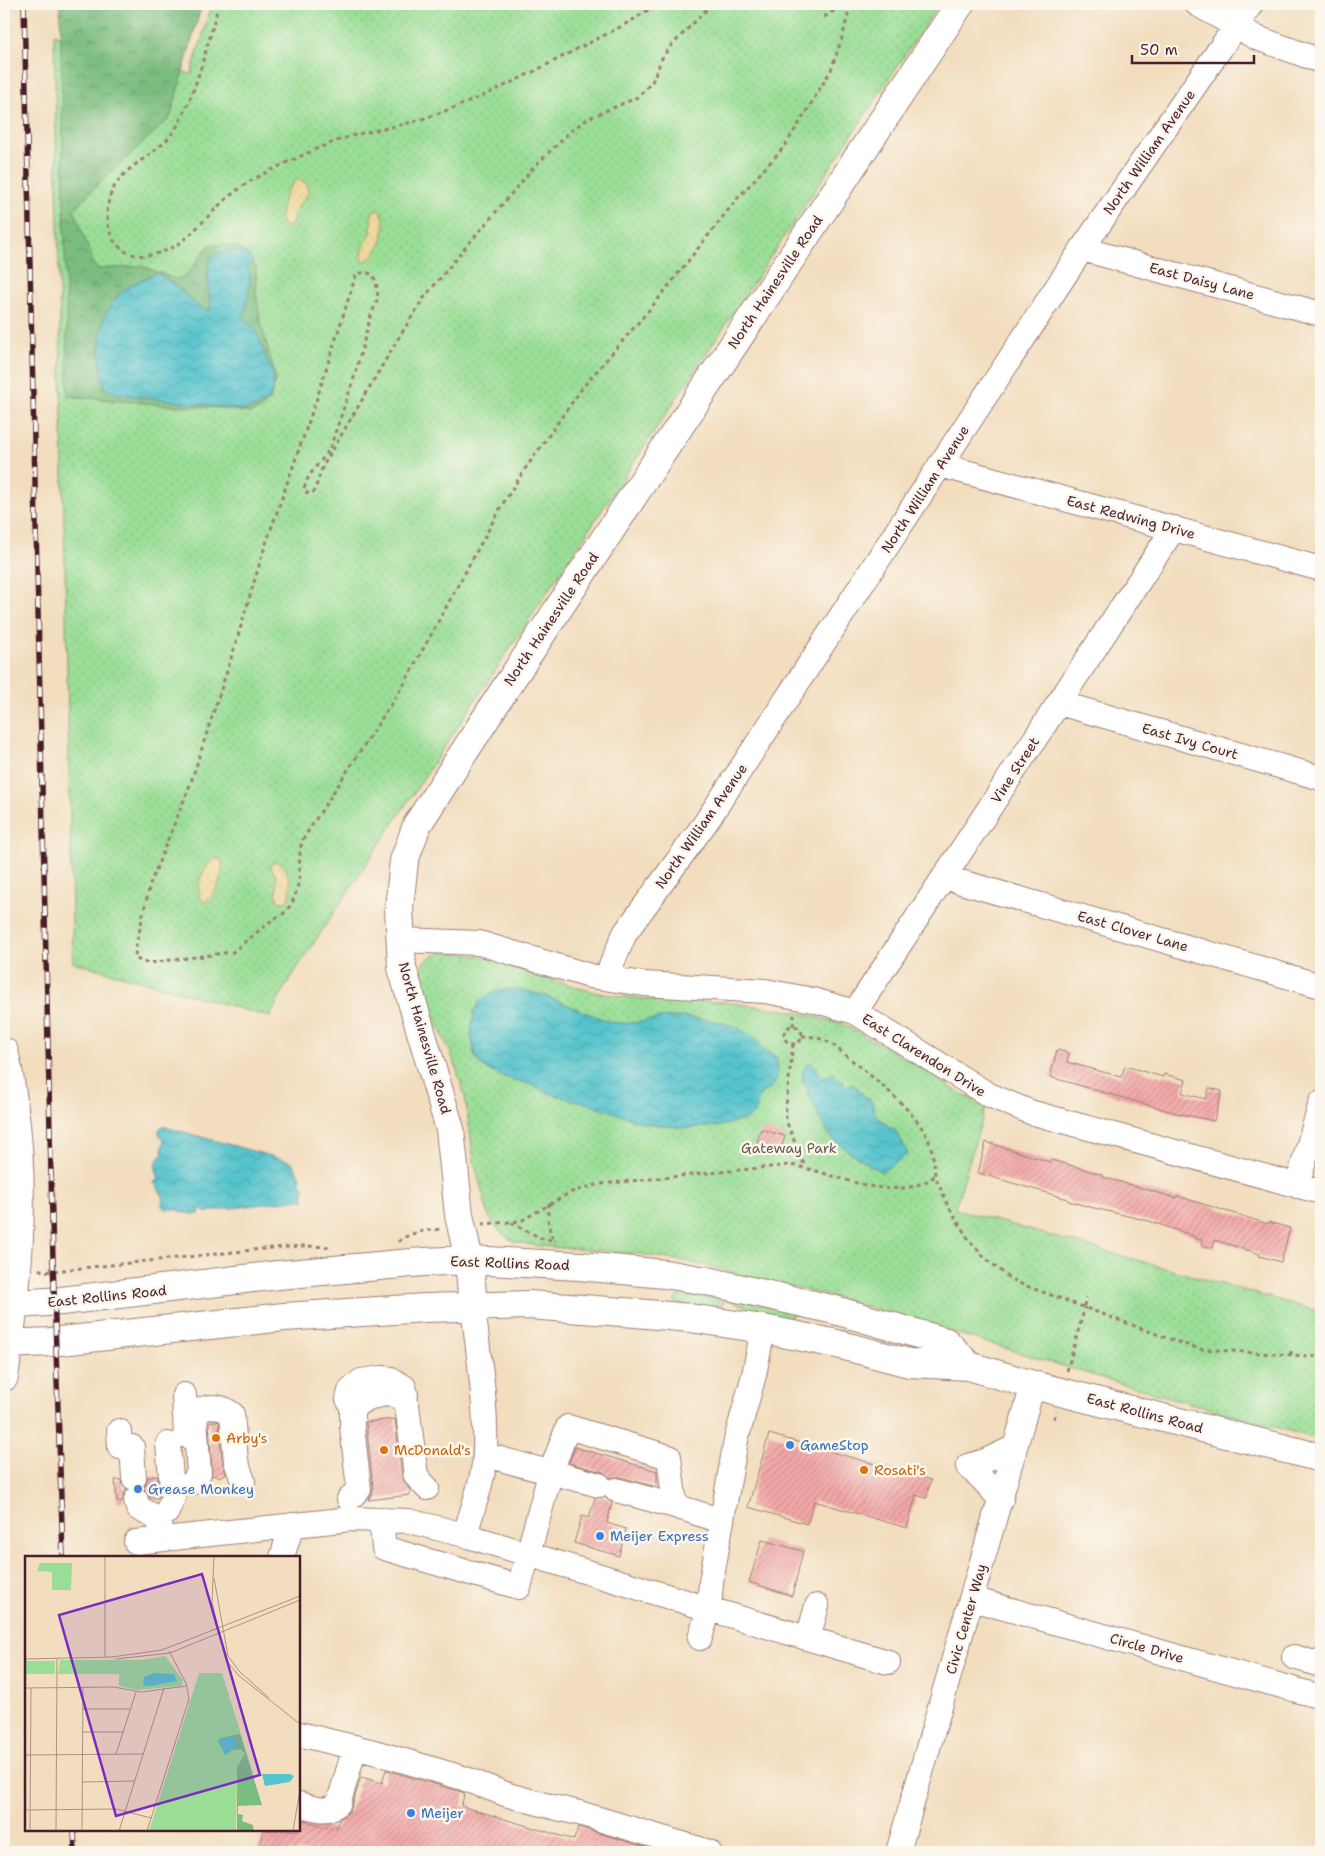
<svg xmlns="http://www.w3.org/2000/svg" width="1325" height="1856" viewBox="0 0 1325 1856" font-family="'Shantell Sans',sans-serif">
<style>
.green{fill:url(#green-dots);stroke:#727e60}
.forest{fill:url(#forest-crowns);stroke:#626e55}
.sand{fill:url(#sand-dots);stroke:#9c7c64}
.water{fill:url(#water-waves);stroke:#50727c}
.building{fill:url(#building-hatch)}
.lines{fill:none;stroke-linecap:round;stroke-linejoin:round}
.minor-casing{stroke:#9e7e74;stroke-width:26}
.major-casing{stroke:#9e7e74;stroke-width:30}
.path{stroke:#9e7e74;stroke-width:3;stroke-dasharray:4 4;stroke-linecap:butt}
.minor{stroke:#fff;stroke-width:24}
.major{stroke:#fff;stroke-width:28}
.rail-casing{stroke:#4a1f2b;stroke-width:5.5}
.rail{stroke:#fbf7ec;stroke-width:4;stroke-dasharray:11;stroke-linecap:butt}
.food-dot{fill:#e8710a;stroke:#fbf7ec;stroke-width:2}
.shop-dot{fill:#3f7fe0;stroke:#fbf7ec;stroke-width:2}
.labels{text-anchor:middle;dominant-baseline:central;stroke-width:5;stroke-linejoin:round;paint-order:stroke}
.street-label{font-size:14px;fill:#4a1f2b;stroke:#fbf7ec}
.park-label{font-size:14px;fill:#62584b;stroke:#fbf7ec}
.food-label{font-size:14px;fill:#c56008;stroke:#fbf7ec;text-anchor:start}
.shop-label{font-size:14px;fill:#366cbe;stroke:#fbf7ec;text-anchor:start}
.inset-road{fill:none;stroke:#af9183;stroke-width:1}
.view{fill:#7b2cbf;fill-opacity:0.15;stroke:#7b2cbf;stroke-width:2.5}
.inset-edge{fill:none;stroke:#4a1f2b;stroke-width:2.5}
</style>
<defs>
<pattern id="green-dots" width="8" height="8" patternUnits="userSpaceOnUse" patternTransform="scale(1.25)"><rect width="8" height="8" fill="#9ade96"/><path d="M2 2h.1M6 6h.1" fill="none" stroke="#86be81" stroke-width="1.8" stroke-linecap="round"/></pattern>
<pattern id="forest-crowns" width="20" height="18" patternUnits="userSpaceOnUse" patternTransform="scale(1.25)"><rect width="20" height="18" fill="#7bbd7f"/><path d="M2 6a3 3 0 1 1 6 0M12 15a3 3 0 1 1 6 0" fill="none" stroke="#679968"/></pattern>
<pattern id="sand-dots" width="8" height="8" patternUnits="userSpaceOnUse" patternTransform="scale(1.25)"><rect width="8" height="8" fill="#eeda9e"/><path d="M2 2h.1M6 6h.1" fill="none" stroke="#cebb88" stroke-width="1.8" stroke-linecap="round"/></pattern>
<pattern id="water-waves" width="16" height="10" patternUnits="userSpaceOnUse" patternTransform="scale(1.25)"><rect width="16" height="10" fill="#56c4cd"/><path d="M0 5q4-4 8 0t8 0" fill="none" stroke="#4ca8b0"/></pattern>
<pattern id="building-hatch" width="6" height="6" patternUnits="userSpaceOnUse" patternTransform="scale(1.25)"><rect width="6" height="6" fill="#f3a9a8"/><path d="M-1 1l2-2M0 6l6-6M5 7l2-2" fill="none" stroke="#c78989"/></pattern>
</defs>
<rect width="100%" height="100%" fill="#fbf7ec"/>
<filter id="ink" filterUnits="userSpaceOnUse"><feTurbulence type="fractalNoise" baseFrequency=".02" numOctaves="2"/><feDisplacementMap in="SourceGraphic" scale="10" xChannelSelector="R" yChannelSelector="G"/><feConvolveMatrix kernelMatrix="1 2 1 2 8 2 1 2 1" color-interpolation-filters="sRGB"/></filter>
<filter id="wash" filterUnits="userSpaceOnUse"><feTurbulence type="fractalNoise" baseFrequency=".0096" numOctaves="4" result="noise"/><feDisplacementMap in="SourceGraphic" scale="20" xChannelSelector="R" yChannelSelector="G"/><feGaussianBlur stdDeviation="1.12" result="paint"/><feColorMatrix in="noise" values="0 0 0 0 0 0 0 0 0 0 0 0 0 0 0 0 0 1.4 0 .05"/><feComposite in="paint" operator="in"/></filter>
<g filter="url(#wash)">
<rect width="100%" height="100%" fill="#f2ddbe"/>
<path class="green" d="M212 4H939L327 923 286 985 270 1017 73 962 54 34 191 74Z
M442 952 466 954 499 959 545 978 598 993 651 1000 725 1002 791 1011 840 1023 899 1054 958 1092 986 1106 955 1209 1321 1312V1440L1105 1379 923 1323 833 1297 727 1271 689 1262 641 1254 539 1246 515 1242 501 1233 489 1217 474 1161 465 1096 454 1061 424 994 421 975 423 963 429 958Z
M678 1296 717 1297 720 1300 711 1308 676 1304 675 1300Z
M728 1298 800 1312 791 1315V1319L794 1322 745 1314 750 1310V1308L727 1300 720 1306 721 1310 717 1309 716 1306 725 1299Z"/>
<path class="forest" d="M60 4H202L170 118 102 180 74 209 96 269 142 266 178 280 190 271 209 245H225L241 248 256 268V293L260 319 276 379 270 399 261 409 251 413 219 408 165 405 68 396Z"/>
<path class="sand" d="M299 179 307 184 308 193 297 208 291 226 285 227C274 215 286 186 299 179Z
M378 210C393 218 378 263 363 261 359 248 369 243 371 231 372 224 370 218 373 211Z
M214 859H221C226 871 216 897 205 902 191 893 203 866 214 859Z
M275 861C290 865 293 888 288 900L280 902 277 899 276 875 270 866Z"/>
<path class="water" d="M232 251 245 252 253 261 248 265C254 285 245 300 244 320 258 328 260 340 265 355 266 360 269 364 271 369 279 395 267 405 244 410L119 394 106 389C101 377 101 367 100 354 98 311 116 287 157 273L173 283 201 309 210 311C213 297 200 262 216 254 221 252 227 252 232 251Z
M507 989C543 989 575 1011 609 1021 631 1028 652 1017 673 1017 689 1017 724 1021 738 1028 745 1031 750 1036 758 1039L761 1048 776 1057C780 1073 779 1088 761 1093L754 1114 746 1120 719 1126 684 1128 644 1123 590 1104 551 1094 535 1086 501 1076 485 1068 480 1064 475 1056 471 1035 474 1012 480 1001 494 992Z
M812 1063 817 1068 816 1070 824 1078 834 1073V1077L840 1081H844L843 1085 847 1087 853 1084 865 1097 870 1099V1102L873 1104 874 1106 873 1107C875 1115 878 1120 886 1123L889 1128H894L908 1154 881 1172C866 1162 834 1145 826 1130 818 1118 815 1104 807 1093L808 1086 802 1083C803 1074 801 1065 812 1063Z
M162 1126 292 1162 300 1176 301 1184 304 1186V1201L299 1199 211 1211 206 1213 202 1209H200L199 1214C186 1216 174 1207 166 1209L162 1205 163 1196 154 1182 159 1180 155 1165 163 1152 162 1150 164 1141 159 1134V1130Z"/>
<g id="blocks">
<path class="building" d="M1057 1050 1069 1053 1067 1062 1121 1077 1125 1066 1163 1077 1164 1074 1186 1080 1182 1093 1206 1099 1209 1088 1222 1091 1214 1121 1176 1113 1050 1077Z
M761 1129 785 1136 780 1153 756 1146Z
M986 1142 1050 1162 1051 1160 1077 1167 1103 1175V1177L1176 1198 1177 1196 1268 1224V1222L1290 1228 1281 1262 1259 1256 1260 1254 1215 1240 1213 1248 1201 1245 1202 1240 1194 1238V1236L1149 1221 1094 1208 1068 1201V1199L978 1173Z
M395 1419 402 1478 410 1490V1495L368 1500 372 1494 373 1487 366 1422Z
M216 1421 219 1422 222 1462 226 1474 217 1477 216 1475 212 1476 209 1422Z
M769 1434 931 1480 926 1498 916 1495 907 1528 814 1501 807 1524 748 1507Z
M575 1447 657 1471V1487L620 1477 610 1478 603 1472 569 1463Z
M157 1476 159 1496 158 1498H150L146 1491 143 1488 146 1484 148 1477Z
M115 1480H121L122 1485 127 1490 123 1496V1501L117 1502Z
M605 1497 612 1503 607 1523 626 1529 619 1556 574 1543 582 1516 589 1518 595 1498Z
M762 1540 803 1551 792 1596 749 1582Z
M386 1770 465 1793 461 1806 574 1840 578 1827 656 1850V1852H258L264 1830H299V1819L336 1830 339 1819 349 1812 352 1806 361 1777 382 1783Z"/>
</g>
</g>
<g filter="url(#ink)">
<use href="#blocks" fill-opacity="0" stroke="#9e7e74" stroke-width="1"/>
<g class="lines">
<g class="minor-casing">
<path id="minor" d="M1197 4 1257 38 1321 61
M1082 249 1321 314
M940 465 1321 569
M1059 703 1321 778
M944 877 1321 986
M401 940 479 943 590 976 644 984 765 991 813 1000 855 1012 989 1095 1030 1112 1321 1192
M606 978 625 933 706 822 1082 249 1251 4
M855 1012 1174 528
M1297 1186 1321 1103
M763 1329 754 1375 736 1440 711 1582 709 1609 888 1662
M184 1395 186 1436
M352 1406 348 1399 350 1391 361 1381 382 1378 391 1379 404 1387 406 1395
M119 1431 120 1447H125
M132 1447 134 1478
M485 1454C523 1467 561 1474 599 1485
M968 1466 985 1461 1015 1447
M968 1466 982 1479 1001 1500
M193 1482 199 1473 195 1417 202 1409C214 1405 222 1407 232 1414L236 1461 243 1481
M616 1490 675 1506
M349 1499 359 1489 352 1427V1406L371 1397 386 1394 398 1396 407 1405 416 1476 427 1488
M136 1500 138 1508 159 1519
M381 1519 384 1548 519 1587 551 1471 568 1427 669 1457 675 1506 722 1521
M465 1535 709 1609 700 1638
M162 1539 159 1519 167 1512 173 1498 168 1444
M136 1542 351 1519 409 1521 465 1535C472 1509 484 1480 485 1453 487 1407 478 1352 473 1306
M282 1557 292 1525
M972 1599 1321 1697
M808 1638 817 1606
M1294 1657 1321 1665
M299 1734 374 1752 463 1778 508 1795 553 1807 579 1813 709 1852
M299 1804C312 1808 329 1815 339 1802L355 1747
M898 1852 1033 1385"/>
</g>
<g class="major-casing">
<path id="major" d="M4 1052C9 1070 11 1089 14 1108 26 1197 18 1288 4 1377
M4 1305 61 1301 278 1275 423 1262 469 1260 579 1266 665 1274 707 1281 835 1310 946 1342 969 1366
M473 1306 469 1260 459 1215 450 1129 402 968 399 908 404 861 417 825 499 698 960 4
M4 1344 51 1342 284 1317 425 1308 529 1305 636 1313 690 1318 763 1329 837 1344 909 1363 969 1366 1033 1385 1321 1458"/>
</g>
<path class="path" d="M219 4C207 44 198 89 177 126 158 161 110 164 107 212 107 223 109 233 115 242 133 266 167 254 186 238 203 223 217 205 235 192 245 184 257 177 269 171 297 158 326 143 355 135 378 129 402 126 425 118 477 101 526 76 575 50 602 36 632 23 656 4
M712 4 670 47 663 56 652 82 638 97 587 119 572 130 535 166 460 254 423 299 398 339 323 466 314 492 310 494 304 491C305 475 322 462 330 448L354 378 371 315 378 298 376 281 372 274 364 272 356 275 317 398 263 552 235 646 190 785 150 884 136 946 135 957 141 962 149 963 233 952 272 920 286 912 295 897 299 880 300 849 303 839 404 684 502 505 525 469 583 387 655 303 737 199 784 147 800 122 831 70 842 38 851 4
M824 17 844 4
M793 1026 794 1015
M784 1035a9 9 0 1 1 18 0a9 9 0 1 1-18 0Z
M802 1036C811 1036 820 1038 828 1042 837 1047 845 1055 853 1061 877 1081 904 1102 922 1128 932 1142 934 1159 935 1176
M793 1044 785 1114 787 1123 805 1167
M549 1203C547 1218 548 1228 554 1241
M511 1223 541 1238 556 1241
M482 1224 521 1221 571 1192 600 1184 790 1165C837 1172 891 1207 935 1176L948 1206 969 1240 983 1256 1008 1277 1021 1284 1178 1342 1200 1349 1321 1357
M398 1242C412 1231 424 1231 441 1229
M39 1269 44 1272 272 1248 305 1246 333 1247
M1084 1306 1086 1297
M1291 1355V1347
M1067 1371 1085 1307
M1054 1419 1056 1411"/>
<use href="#minor" class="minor"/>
<use href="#major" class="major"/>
<g class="rail-casing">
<path id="rail" d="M24 4 53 1261 63 1557
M74 1830 75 1852"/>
</g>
<use href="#rail" class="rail"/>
</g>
</g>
<g class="food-dot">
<circle cx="216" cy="1438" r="5"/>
<circle cx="384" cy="1450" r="5"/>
<circle cx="864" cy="1470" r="5"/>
</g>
<g class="shop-dot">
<circle cx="790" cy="1445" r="5"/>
<circle cx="138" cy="1489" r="5"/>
<circle cx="600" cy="1536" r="5"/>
<circle cx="411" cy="1813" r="5"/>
</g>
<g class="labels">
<g class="street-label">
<text transform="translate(1149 152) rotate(-55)">North William Avenue</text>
<text transform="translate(1202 281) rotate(15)">East Daisy Lane</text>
<text transform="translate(775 282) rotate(-56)">North Hainesville Road</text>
<text transform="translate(925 489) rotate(-57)">North William Avenue</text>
<text transform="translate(1131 517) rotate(15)">East Redwing Drive</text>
<text transform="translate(551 619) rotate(-56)">North Hainesville Road</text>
<text transform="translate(1190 741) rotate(16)">East Ivy Court</text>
<text transform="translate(1015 770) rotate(-57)">Vine Street</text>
<text transform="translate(701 826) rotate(-55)">North William Avenue</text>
<text transform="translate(1133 931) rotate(16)">East Clover Lane</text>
<text transform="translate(425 1038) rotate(74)">North Hainesville Road</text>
<text transform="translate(924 1055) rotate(32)">East Clarendon Drive</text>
<text transform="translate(510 1263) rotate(2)">East Rollins Road</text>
<text transform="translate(107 1296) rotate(-6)">East Rollins Road</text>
<text transform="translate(1145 1413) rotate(15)">East Rollins Road</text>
<text transform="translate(966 1619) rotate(-74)">Civic Center Way</text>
<text transform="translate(1147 1648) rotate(16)">Circle Drive</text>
</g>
<g class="park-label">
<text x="789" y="1148">Gateway Park</text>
</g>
<g class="food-label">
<text x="226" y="1438">Arby's</text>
<text x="394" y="1450">McDonald's</text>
<text x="874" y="1470">Rosati's</text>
</g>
<g class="shop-label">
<text x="800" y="1445">GameStop</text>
<text x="148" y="1489">Grease Monkey</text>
<text x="610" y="1536">Meijer Express</text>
<text x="421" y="1813">Meijer</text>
</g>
</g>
<g transform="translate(25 1556)">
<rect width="275" height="275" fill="#f2ddbe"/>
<path d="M15 7H47L46 34H27V16L12 15ZM140 100 158 124 157 130 112 134 94 130V118H33L35 104H117ZM0 105H30V118H0ZM174 117H197L228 217H212L211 275H124Z" fill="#9ade96"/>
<path d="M215 178 237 249 213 250V258L218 259 217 265 228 269 229 275H212V211L220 198 216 193 207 194 201 199 193 186 195 182Z" fill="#7bbd7f"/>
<path d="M130 117 149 118 152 125 126 130 118 129 119 121ZM209 180 213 191 209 194 202 192 204 197 200 199 193 184ZM237 218H265L269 220 265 226 240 230Z" fill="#56c4cd"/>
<path class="inset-road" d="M189 0 187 46 201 104 213 119 275 168M189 22 203 100 214 115 244 142M80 101V0M0 103 87 101 137 94 275 40M91 103 145 97 275 44M0 132 89 131 116 136 162 130M57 153H105M57 176H98M91 198 111 136M0 199 118 198M57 226 110 225M0 254 91 253 126 262M5 275 6 132M31 275 32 103M57 275 58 131M94 275 139 132M122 275 164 143 161 127 144 95M268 275 275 234"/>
<path class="view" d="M177 18 235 219 91 260 34 59Z"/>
<rect width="275" height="275" class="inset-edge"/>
</g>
<rect width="1325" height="1856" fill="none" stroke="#fbf7ec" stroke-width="20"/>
<path d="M1132 55v8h122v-8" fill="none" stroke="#4a1f2b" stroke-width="2.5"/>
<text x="1140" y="55" font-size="15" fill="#4a1f2b" stroke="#fbf7ec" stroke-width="4" paint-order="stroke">50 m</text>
</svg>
